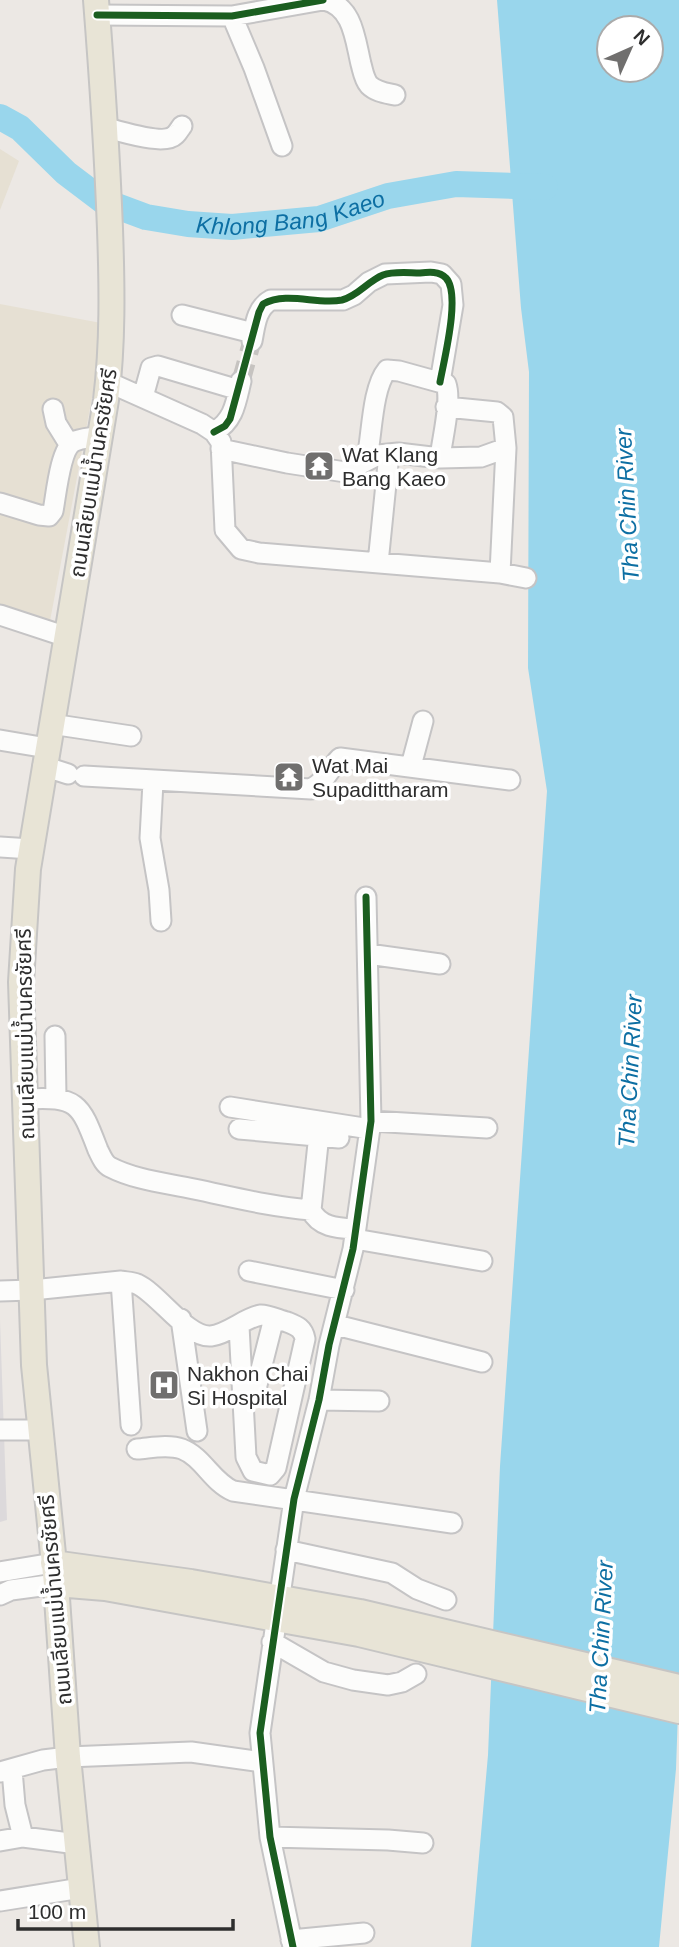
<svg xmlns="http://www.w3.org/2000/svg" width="679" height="1947" viewBox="0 0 679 1947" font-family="Helvetica,'Noto Sans Thai',sans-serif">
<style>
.industrial{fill:#dcd9db}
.education{fill:#e6e0d3}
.water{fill:#99d6ec;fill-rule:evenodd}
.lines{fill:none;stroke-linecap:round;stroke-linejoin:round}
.river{stroke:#99d6ec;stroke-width:26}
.minor-tunnel{stroke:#c6c3c0;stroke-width:19;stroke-dasharray:19 10;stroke-linecap:butt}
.minor-casing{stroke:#c5c4c5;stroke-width:23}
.major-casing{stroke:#c6c5c4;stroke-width:28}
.minor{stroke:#fcfcfb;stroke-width:19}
.major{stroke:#e8e4d6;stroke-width:24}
.cycleway-casing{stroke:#fff;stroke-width:11}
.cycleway{stroke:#1b5e20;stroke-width:7}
.labels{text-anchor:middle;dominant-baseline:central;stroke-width:7;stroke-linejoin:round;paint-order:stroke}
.poi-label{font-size:21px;fill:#2e2e2e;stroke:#fff;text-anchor:start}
.street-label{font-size:21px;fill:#2e2e2e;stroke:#fff}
.water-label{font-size:23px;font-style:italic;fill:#0d6fa3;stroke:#fff}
</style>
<rect width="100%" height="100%" fill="#ece8e4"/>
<path class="industrial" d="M0 1320 7 1520 0 1522Z"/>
<path class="education" d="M0 149 19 161 0 210Z
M0 304 101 323 97 371 50 621 0 605Z"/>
<path class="water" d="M497 0H679V1683L676 1769 659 1947H471L488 1755 500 1466 547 791 528 668 529 372 521 308ZM609 28H651V70H609Z"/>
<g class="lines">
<path class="river" id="s1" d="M0 117 20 128 66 173 103 201 146 217 188 224 232 227 319 219 388 196 456 184 545 187"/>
<path class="minor-tunnel" d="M241 381 252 341"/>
<g class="minor-casing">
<path id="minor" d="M324 0C353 6 355 39 361 64 363 71 364 79 369 85 376 92 386 93 395 95
M97 15 232 16 323 0
M232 16 254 68 282 146
M106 128C121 131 164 146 175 135 176 135 181 127 182 126
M182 315 253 333
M252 341C255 326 256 308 271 300H343L354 295 369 282 385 274 431 272 442 274 451 284 453 305 440 382
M108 382 202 424 214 432 221 442 225 530 241 549 259 553 500 573 526 578
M143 397 151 368 158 366 239 390
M446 407 497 412 503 417 506 448 500 573
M53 409 56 423 69 444
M214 432C234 421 236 402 241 381
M221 449 287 463 345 472 378 455 398 453 440 458C442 439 452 401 446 384L399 371 387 370C372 388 372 435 367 458
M440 458 481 457 506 448
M0 503 39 515 49 516 53 511C56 496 60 450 73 442 80 438 92 438 100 436
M378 563 389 454
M0 615 67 637
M51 724 131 736
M0 740 47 748
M43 766 68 774
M411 766 423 721
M84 776 311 789C328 779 328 770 340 758L510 780
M153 782 150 838 159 890 161 921
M0 847 31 849
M368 954 440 964
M55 1036 56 1097
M25 1099C78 1096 80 1103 98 1150 101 1156 104 1164 110 1167 135 1180 166 1183 194 1189 233 1197 271 1207 311 1210
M230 1107 370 1129
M371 1121 487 1128
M239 1129 339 1138
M319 1134 311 1210C319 1227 337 1228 354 1229
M355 1239 482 1261
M249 1271 344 1290
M121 1281 131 1425
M0 1291 32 1290 121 1281C126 1282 132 1282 137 1284 159 1294 187 1338 211 1336 228 1334 246 1317 261 1315 269 1315 279 1320 287 1322 297 1326 303 1328 305 1339L276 1468 270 1475 253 1471 246 1457 239 1326
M181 1319 197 1431
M336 1325 482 1362
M319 1400 379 1401
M243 1405 257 1385 274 1318
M0 1430H41
M137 1449C151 1448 168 1444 182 1449 203 1457 212 1482 233 1491L452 1523
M286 1550 392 1573 417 1589 446 1600
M0 1572 53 1563
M0 1595 11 1590 56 1584
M272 1642 324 1672 353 1680 388 1685 402 1682 416 1674
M12 1770 15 1805 23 1837
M0 1772 43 1760 68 1757 191 1752 262 1762
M270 1837 388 1840 423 1843
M0 1841 23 1837 77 1844
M0 1901 81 1888
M291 1940 364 1933
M293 1947 270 1837 260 1733 294 1499 319 1400 329 1345 353 1249 371 1121 366 897"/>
</g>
<g class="major-casing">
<path id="major" d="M53 1563 191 1582 360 1612 679 1687
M56 1584 105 1588 359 1634 679 1711
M87 1947 68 1757 56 1584 34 1365 21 982 28 869 106 400C113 343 112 286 110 229 107 152 102 76 96 0"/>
</g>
<use href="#minor" class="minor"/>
<use href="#major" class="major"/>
<g class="cycleway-casing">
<path id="cycleway" d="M97 15 232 16 323 0
M214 432 225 426 230 419 259 312 263 304C288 291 316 305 342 300 358 296 368 281 383 275 394 271 409 273 420 273 429 272 439 271 446 278 461 294 444 360 440 382
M293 1947 270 1837 260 1733 294 1499 319 1400 329 1345 353 1249 371 1121 366 897"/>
</g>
<use href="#cycleway" class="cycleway"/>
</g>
<defs>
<g id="temple-square" transform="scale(1.575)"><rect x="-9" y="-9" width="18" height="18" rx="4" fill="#706f6e" stroke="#fff"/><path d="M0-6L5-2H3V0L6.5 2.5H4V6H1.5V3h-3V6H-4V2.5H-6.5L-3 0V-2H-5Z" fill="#fff"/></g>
<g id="hospital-square" transform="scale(1.575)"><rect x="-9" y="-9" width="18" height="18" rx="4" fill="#706f6e" stroke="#fff"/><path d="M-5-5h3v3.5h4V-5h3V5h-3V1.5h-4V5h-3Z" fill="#fff"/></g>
</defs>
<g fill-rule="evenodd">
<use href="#temple-square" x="319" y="466"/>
<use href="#temple-square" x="289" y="777"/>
<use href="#hospital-square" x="164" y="1385"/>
</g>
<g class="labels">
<g class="poi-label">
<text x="342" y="454">Wat Klang<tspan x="342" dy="24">Bang Kaeo</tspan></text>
<text x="312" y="765">Wat Mai<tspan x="312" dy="24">Supadittharam</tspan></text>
<text x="187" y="1373">Nakhon Chai<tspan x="187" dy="24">Si Hospital</tspan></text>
</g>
<g class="street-label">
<text transform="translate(93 473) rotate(-81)">ถนนเลียบแม่น้ำนครชัยศรี</text>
<text transform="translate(25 1034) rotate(-91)">ถนนเลียบแม่น้ำนครชัยศรี</text>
<text transform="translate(55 1600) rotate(-95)">ถนนเลียบแม่น้ำนครชัยศรี</text>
</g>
<g class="water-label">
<text stroke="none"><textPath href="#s1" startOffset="326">Khlong Bang Kaeo</textPath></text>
<text transform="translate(627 505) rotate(-93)">Tha Chin River</text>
<text transform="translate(630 1071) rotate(-87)">Tha Chin River</text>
<text transform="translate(601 1637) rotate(-87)">Tha Chin River</text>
</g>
</g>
<g transform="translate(630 49) rotate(45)"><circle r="33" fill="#ffffff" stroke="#ababab" stroke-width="2"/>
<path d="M0-5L12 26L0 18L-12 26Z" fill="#706f6e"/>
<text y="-10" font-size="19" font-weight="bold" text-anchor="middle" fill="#2e2e2e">N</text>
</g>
<path d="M18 1919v10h215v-10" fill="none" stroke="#2e2e2e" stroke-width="3.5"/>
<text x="28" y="1919" font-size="21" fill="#2e2e2e" stroke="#ffffff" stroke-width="5" paint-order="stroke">100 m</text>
</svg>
